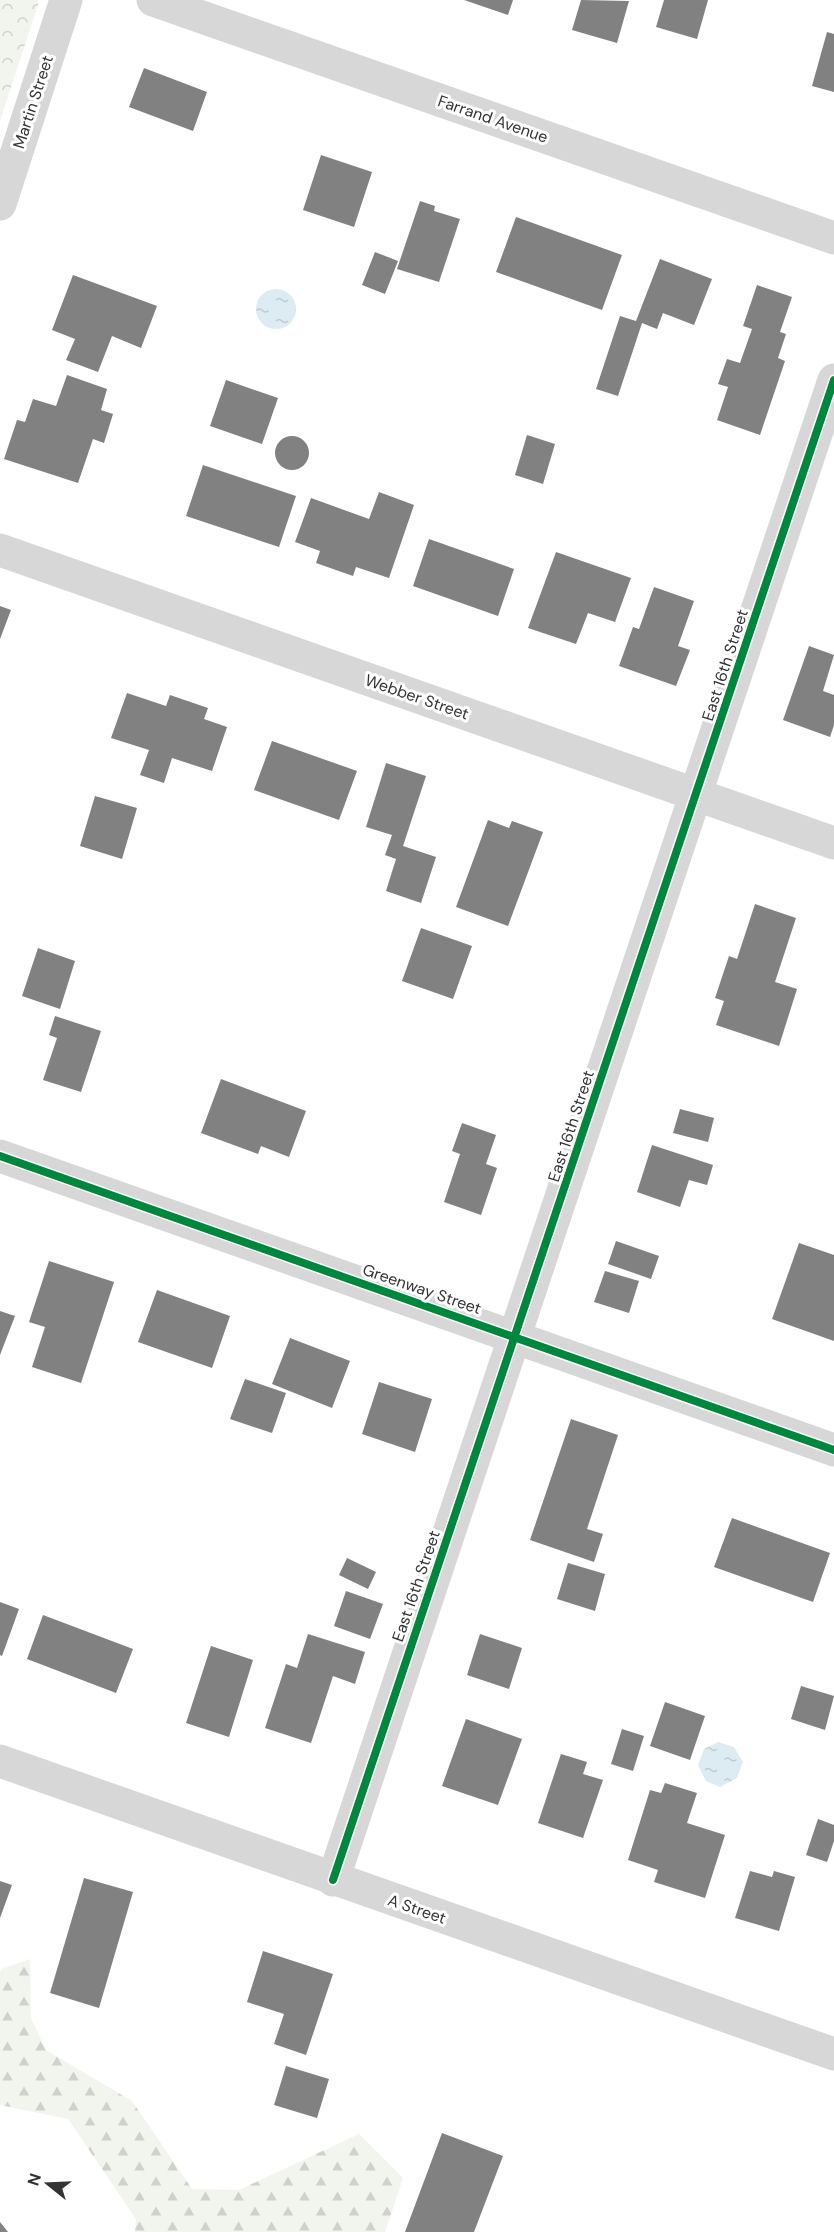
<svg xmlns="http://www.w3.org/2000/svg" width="834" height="2232" viewBox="0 0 834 2232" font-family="'DM Sans',sans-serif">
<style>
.forest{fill:url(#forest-firs)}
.park{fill:url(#park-crowns)}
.water{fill:url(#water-ripples)}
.building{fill:#818181}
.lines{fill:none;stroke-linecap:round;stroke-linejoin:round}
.minor{stroke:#d7d7d7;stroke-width:33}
.tertiary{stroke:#d7d7d7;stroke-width:33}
.cycleway-casing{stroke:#fff;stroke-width:11}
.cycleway{stroke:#00873e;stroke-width:8}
.labels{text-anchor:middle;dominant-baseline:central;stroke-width:6;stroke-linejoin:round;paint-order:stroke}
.street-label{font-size:16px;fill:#333;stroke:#fff}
</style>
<defs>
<pattern id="forest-firs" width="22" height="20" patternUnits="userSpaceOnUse" patternTransform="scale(1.5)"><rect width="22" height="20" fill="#f1f5ed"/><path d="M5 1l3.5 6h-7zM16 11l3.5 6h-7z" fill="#cfd2cc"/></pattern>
<pattern id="park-crowns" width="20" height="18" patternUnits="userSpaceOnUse" patternTransform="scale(1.5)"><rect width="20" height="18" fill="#f1f5ed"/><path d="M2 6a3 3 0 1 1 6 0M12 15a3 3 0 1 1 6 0" fill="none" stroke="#cfd2cc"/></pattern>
<pattern id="water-ripples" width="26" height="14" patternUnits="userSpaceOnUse" patternTransform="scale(1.5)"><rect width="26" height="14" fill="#ddebf3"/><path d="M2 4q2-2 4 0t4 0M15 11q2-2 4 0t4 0" fill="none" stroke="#becad1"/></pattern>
</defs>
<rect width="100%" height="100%" fill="#fff"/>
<path class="forest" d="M30 1959 31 2018 46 2050 132 2101 192 2189 239 2190 359 2134 403 2178 385 2232H135L136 2219 68 2119 0 2105V1973L2 1969Z"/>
<path class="park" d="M0 0H38V5L0 121Z"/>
<path class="water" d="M256 309a20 20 0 1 1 40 0a20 20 0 1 1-40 0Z
M718 1742 734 1747 743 1762 737 1778 720 1787 706 1781 698 1765 704 1749Z"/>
<path class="building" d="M464 0H513L508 15Z
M581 0 629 1 617 43 572 30Z
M664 0H708L697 39 656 27Z
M827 32 834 34V92L812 86Z
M144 68 207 92 193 131 129 107Z
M321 155 372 172 354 227 303 210Z
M420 201 435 206 434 211 460 219 439 282 397 269Z
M516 217 622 255 602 310 496 272Z
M375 252 398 261 385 294 362 285Z
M660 259 712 279 694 325 663 313 657 329 642 323 618 396 596 389 620 316 636 321Z
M73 275 157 306 141 348 112 336 98 372 66 360 75 339 52 330Z
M757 285 792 297 780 332 786 334 778 358 785 361 760 435 717 420 728 387 718 384 727 359 740 363 752 329 743 326Z
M67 375 107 389 101 410 113 414 104 443 93 439 78 483 4 459 17 420 25 422 33 399 56 406Z
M226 380 278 398 262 444 210 426Z
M527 435 555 444 543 484 515 475Z
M275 453a17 17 0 1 1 34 0a17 17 0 1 1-34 0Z
M203 465 296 496 279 547 186 516Z
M379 492 414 505 389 578 356 567 353 576 316 563 320 551 295 542 311 498 369 519Z
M429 539 514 569 498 616 413 586Z
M556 552 631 578 615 622 588 613 576 644 528 628Z
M654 587 694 601 678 646 690 650 676 686 619 666 633 627 639 629Z
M0 606 11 610 0 639Z
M809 646 834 655 823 691 834 695V725L830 737 783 720Z
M127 693 166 706 170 695 208 708 204 719 227 727 212 771 172 758 164 783 140 775 149 750 111 738Z
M272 741 357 771 339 820 254 790Z
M386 763 426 776 403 846 436 857 421 903 386 891 396 859 385 855 392 835 366 827Z
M95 796 137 808 122 859 80 846Z
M488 820 509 828 512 821 543 832 508 926 456 907Z
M755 904 796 918 775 982 797 989 779 1046 716 1025 724 1001 715 998 729 956 737 959Z
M421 928 472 946 453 999 402 981Z
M38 948 75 961 60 1009 22 996Z
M55 1016 101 1031 81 1092 43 1080 57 1038 49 1035Z
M221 1079 306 1111 289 1157 261 1146 258 1154 201 1133Z
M680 1109 714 1118 708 1142 673 1133Z
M462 1123 496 1135 486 1164 497 1168 481 1215 444 1202 460 1154 452 1151Z
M652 1145 713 1165 707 1185 689 1180 680 1207 637 1192Z
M616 1241 659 1256 651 1279 608 1264Z
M799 1243 834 1255V1341L772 1319Z
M49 1261 114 1282 81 1383 32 1367 45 1327 29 1322Z
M605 1271 639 1281 629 1313 594 1302Z
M157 1290 230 1316 212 1368 138 1342Z
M0 1311 15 1316 0 1355Z
M290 1338 350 1361 332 1408 272 1384Z
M245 1379 286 1393 272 1433 230 1419Z
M379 1382 432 1399 415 1452 362 1434Z
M571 1419 618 1435 587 1529 603 1534 594 1562 530 1540Z
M732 1518 830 1553 813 1602 714 1567Z
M347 1558 376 1572 368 1589 339 1575Z
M568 1563 605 1574 595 1611 557 1599Z
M346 1591 383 1604 370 1639 334 1626Z
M0 1602 19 1609 2 1656 0 1655Z
M43 1615 133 1649 116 1693 27 1659Z
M308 1634 365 1652 355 1684 333 1676 311 1743 265 1728 286 1664 297 1668Z
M480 1634 522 1648 509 1689 467 1675Z
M211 1646 253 1660 229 1737 186 1723Z
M801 1686 834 1696 825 1730 791 1719Z
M665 1702 705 1716 690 1760 650 1746Z
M466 1719 522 1739 498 1805 442 1786Z
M622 1729 644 1736 633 1771 611 1764Z
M561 1754 587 1762 583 1774 603 1780 583 1838 538 1823Z
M665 1783 697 1793 687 1823 725 1835 705 1898 654 1882 658 1870 628 1860 650 1790 661 1793Z
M818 1819 834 1825V1841L827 1862 806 1855Z
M750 1871 772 1877 774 1871 795 1877 779 1931 735 1918Z
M84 1878 133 1892 99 2008 50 1993Z
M0 1881 12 1885 0 1918Z
M263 1951 333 1974 306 2055 274 2044 284 2014 247 2002Z
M286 2066 329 2079 317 2118 274 2105Z
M442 2133 503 2156 474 2232H405Z
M0 2222 8 2232H0Z"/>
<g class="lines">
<path class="minor" d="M153 0 834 238
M0 204 66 0
M0 550 834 843
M0 1156 834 1450
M333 1880 834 380"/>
<path class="tertiary" d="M0 1761 834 2054"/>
<g class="cycleway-casing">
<path id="cycleway" d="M0 1156 834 1450
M333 1880 834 380"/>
</g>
<use href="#cycleway" class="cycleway"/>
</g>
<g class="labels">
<g class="street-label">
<text transform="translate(33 102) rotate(-72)">Martin Street</text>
<text transform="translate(493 119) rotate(19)">Farrand Avenue</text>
<text transform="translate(725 665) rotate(-72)">East 16th Street</text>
<text transform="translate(417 697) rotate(19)">Webber Street</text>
<text transform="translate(571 1126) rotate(-72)">East 16th Street</text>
<text transform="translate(422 1289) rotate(19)">Greenway Street</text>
<text transform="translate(416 1586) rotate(-71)">East 16th Street</text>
<text transform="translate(417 1909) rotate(19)">A Street</text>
</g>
</g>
<g transform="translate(48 2184) rotate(288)" stroke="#ffffff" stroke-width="4.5" paint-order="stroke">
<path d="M0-4.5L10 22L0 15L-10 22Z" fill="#333333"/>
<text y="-9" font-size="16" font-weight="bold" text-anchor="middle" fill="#333333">N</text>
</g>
</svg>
